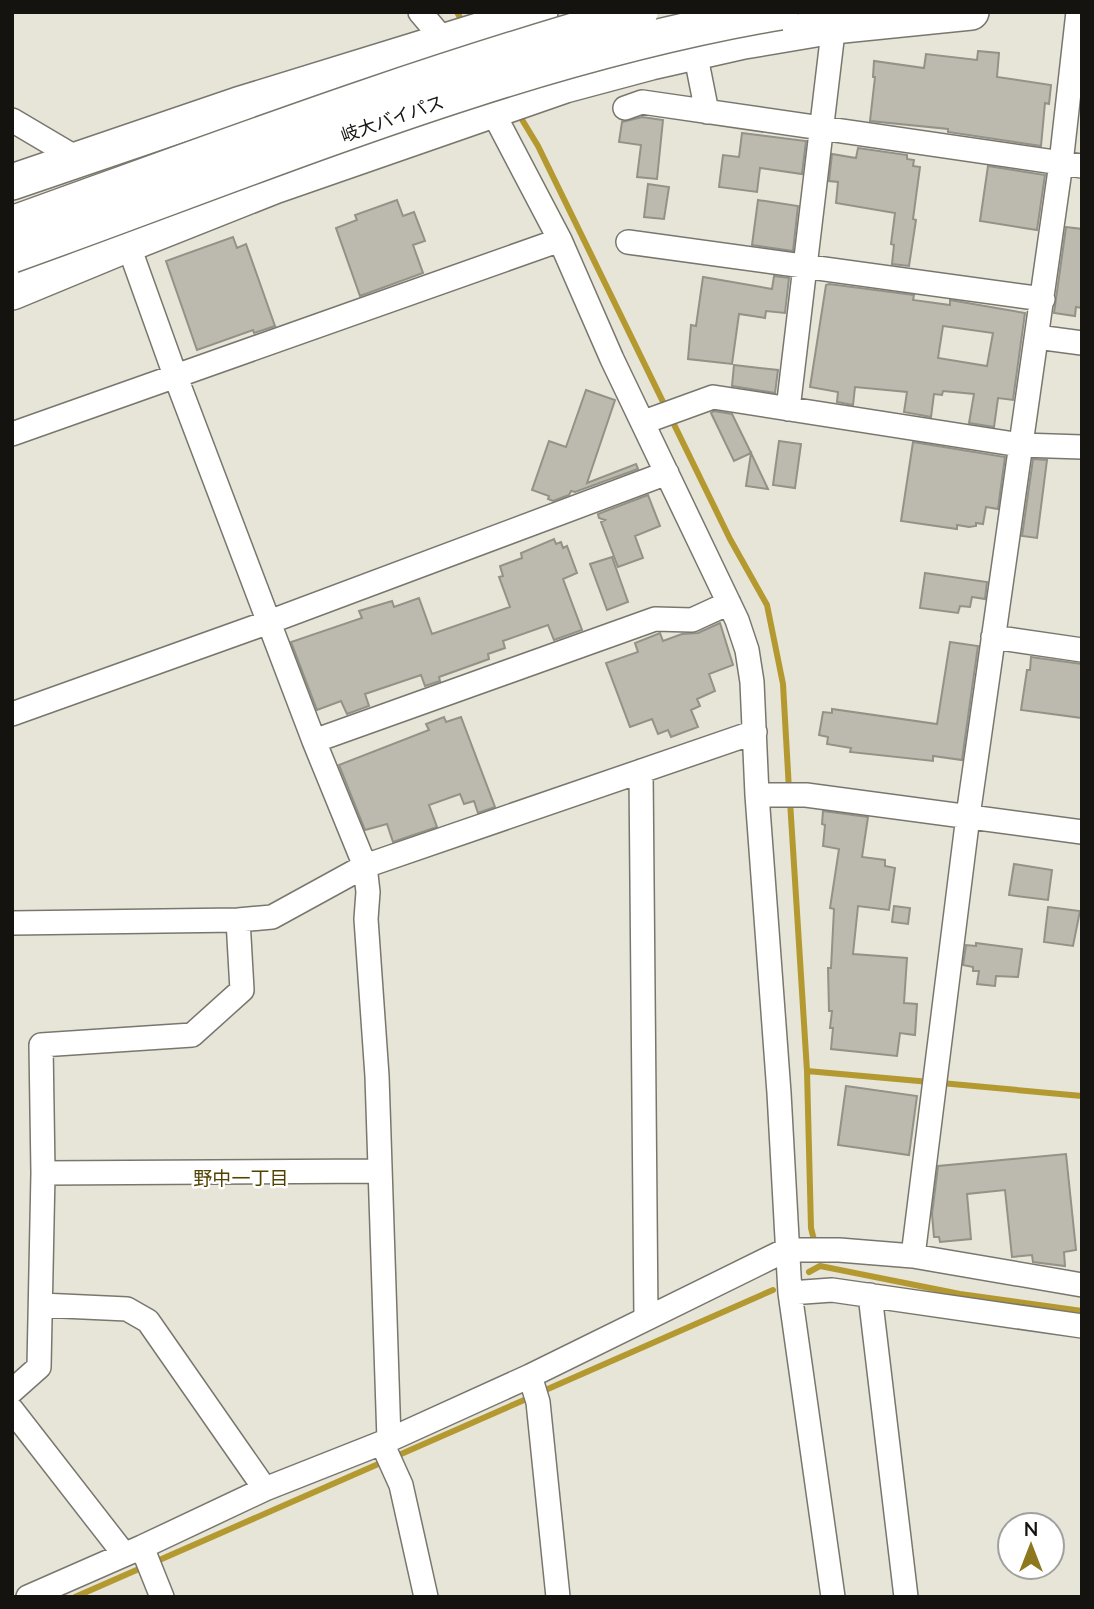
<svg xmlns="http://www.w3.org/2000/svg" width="1094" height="1609" viewBox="0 0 1094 1609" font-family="Lato,'Noto Sans JP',sans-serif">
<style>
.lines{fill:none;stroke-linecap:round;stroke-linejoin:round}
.stream{stroke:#b3992f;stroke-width:6}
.building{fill:#bcb9ae;stroke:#949187;stroke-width:2;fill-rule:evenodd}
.minor-casing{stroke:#79776d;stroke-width:26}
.highway-casing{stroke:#79776d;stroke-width:38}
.minor{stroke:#fff;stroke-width:23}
.highway{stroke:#fff;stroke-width:35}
.highway-bridge-casing{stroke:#79776d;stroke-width:38;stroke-linecap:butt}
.highway-bridge{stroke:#fff;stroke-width:35}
.labels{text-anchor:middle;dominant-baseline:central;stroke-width:5;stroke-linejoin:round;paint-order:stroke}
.street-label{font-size:18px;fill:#14130f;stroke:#fff}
.neighbourhood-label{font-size:19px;fill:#514200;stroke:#fff}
</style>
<rect width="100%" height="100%" fill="#e7e4d8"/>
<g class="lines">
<path class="stream" d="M457 12 463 23
M518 113 538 146 730 539 767 605 783 684 789 790
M790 801 807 1071 811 1228 815 1244
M807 1071 930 1082
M941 1083 1082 1096
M809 1272 820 1266 960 1294 1082 1311
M541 1392 773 1290
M75 1597 531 1397"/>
</g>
<path class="building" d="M978 51 999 53 997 77 1051 85 1049 104 1045 103 1041 146 948 132V129L870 121 875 77H873L874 61 924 68 926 54 977 60Z
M642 117 663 120 657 179 637 177 641 145 619 142 622 122Z
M742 133 806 141 802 174 760 168 757 192 719 187 723 155 739 157Z
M858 148 907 155V159L914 160 913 166 920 167 913 219 916 220 909 266 892 264 894 245 891 244 895 213 836 203 838 182 829 181 832 154 856 158Z
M988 166 1045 175 1037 230 980 221Z
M648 184 669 187 664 219 644 217Z
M397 200 403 216 414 212 425 241 413 245 423 273 360 296 336 228 357 220 355 215Z
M758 200 798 206 793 251 752 245Z
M1066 227 1082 229V308L1076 307 1075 316 1054 313Z
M233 237 237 248 246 244 275 326 254 333 253 330 197 350 166 261Z
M774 276 789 278 785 313 766 311 765 318 739 314 732 364 688 359 691 325 696 326 703 277 772 289Z
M829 284 914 295 913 300 950 305V300L1025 313 1013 400 998 398 994 427 969 423 974 394 943 391 942 395 934 394 931 417 904 412 907 392 855 387 853 405 837 402 838 392 810 387 826 285ZM943 326 993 333 987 366 938 358Z
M734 365 778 370 775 393 732 386Z
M586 390 615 400 587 483 636 464 638 469 575 492 571 491 569 495 553 501 548 499 549 496 532 490 549 441 566 447Z
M714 411 732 414 751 453 768 489 746 486 751 453 734 461 711 413Z
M779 441 801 444 795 488 773 485Z
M913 442 1005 457 998 509 986 507 983 524 976 523V526L969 527 957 525V529L901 521Z
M1033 459 1047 460 1037 538 1022 536Z
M648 495 660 526 635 536 643 558 618 567 601 522 605 520 599 518 598 514Z
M554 539 556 544 561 542 563 548 567 546 577 573 563 579 582 630 554 640 548 625 503 641 505 648 488 654 489 659 439 677 440 681 425 686 421 675 365 694 369 706 347 714 341 701 317 710 291 642 362 618 359 611 392 601 394 607 419 598 432 634 510 607 499 577 503 576 500 566 522 558 521 553Z
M612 557 628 602 607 610 590 564Z
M925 573 987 582 985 599 972 597 970 607 960 606 958 613 920 608Z
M720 623 733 665 709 674 715 691 697 699 700 706 691 710 698 727 671 737 668 730 658 734 652 719 630 727 606 663 638 652 635 643 660 633 663 641 682 634 698 633Z
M950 642 978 646 962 760 933 756V761L850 752 851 748 827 744 828 737 819 735 823 712 832 713V709L937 724Z
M1031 657 1082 664V718L1021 710 1027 670H1030Z
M444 717 446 722 461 717 495 807 478 813 474 801 464 804 460 794 429 805 437 827 393 842 387 824 365 830 339 765 429 730 426 724Z
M823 811 868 817 862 857 885 860V866L895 868 889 910 858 906 853 954 907 958 904 1003 917 1004 915 1035 900 1033 897 1056 831 1049 833 1028H830L832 1011H829L828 968H831L834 909 830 908 839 849 823 846 825 825 822 824Z
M1014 864 1052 870 1048 900 1009 895Z
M894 906 910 908 908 924 892 922Z
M1048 907 1080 911 1073 946 1044 942Z
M976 943 1022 949 1018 977 996 976 995 986 977 984 979 971H973V967L963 965 966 945 976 946Z
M846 1086 917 1096 909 1155 838 1145Z
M1066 1154 1076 1250 1064 1252 1065 1266 1033 1262 1032 1255 1012 1257 1005 1190 967 1194 971 1239 940 1242 939 1237H934L932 1214 938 1166Z"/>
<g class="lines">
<g class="minor-casing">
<path id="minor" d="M420 12 453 51
M695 52 707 112
M486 99 560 240 612 359 737 620 747 650 752 682 757 795 779 1093 790 1293 833 1597
M625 108 642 102 1082 166
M12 120 78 159
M628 242 1043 299
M128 244 175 375 314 741 365 866 368 892 366 919 377 1076 389 1440
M1037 337 1082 343
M788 409 835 15
M644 422 713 397 1021 445 1082 447
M12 434 560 240
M993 637 1082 650
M12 714 269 622 667 473
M314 741 655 619 692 620 729 603
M641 771 646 1319
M757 795H806L1082 832
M12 923 238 920 272 917 365 866 755 732
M43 1173 380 1171
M913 1256 968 816 1061 163 1078 12
M790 1293 832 1290 1082 1326
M870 1295 906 1597
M41 1305 127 1309 148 1321 265 1489
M530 1376 538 1402 558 1597
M12 1391 39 1367 43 1173 41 1045 192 1035 242 990 238 920
M12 1410 124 1554
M382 1443 401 1485 426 1597
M142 1547 162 1597
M28 1597 142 1547 265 1489 389 1440 530 1376 786 1250H839L913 1256 1082 1285"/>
</g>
<g class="highway-casing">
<path id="highway" d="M12 182 238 105 540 12
M12 292 128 244 274 186 565 85 651 62 744 41 833 26 971 12"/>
</g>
<use href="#minor" class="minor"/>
<use href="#highway" class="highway"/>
<g class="highway-bridge-casing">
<path id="highway-bridge" d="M12 224C220 149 427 71 640 12
M12 255C264 165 515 57 780 12"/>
</g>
<use href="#highway-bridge" class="highway-bridge"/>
</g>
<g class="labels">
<g class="street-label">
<text transform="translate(392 118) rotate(-19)">岐大バイパス</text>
</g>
<g class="neighbourhood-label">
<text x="241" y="1177">野中一丁目</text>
</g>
</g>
<rect width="1094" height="1609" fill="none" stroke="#14130f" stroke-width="28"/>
<g transform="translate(1031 1546)"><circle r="33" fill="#ffffff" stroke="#a1a19f" stroke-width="2"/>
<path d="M0-5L12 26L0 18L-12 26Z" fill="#8e781e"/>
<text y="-10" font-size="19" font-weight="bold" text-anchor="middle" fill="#14130f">N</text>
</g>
</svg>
